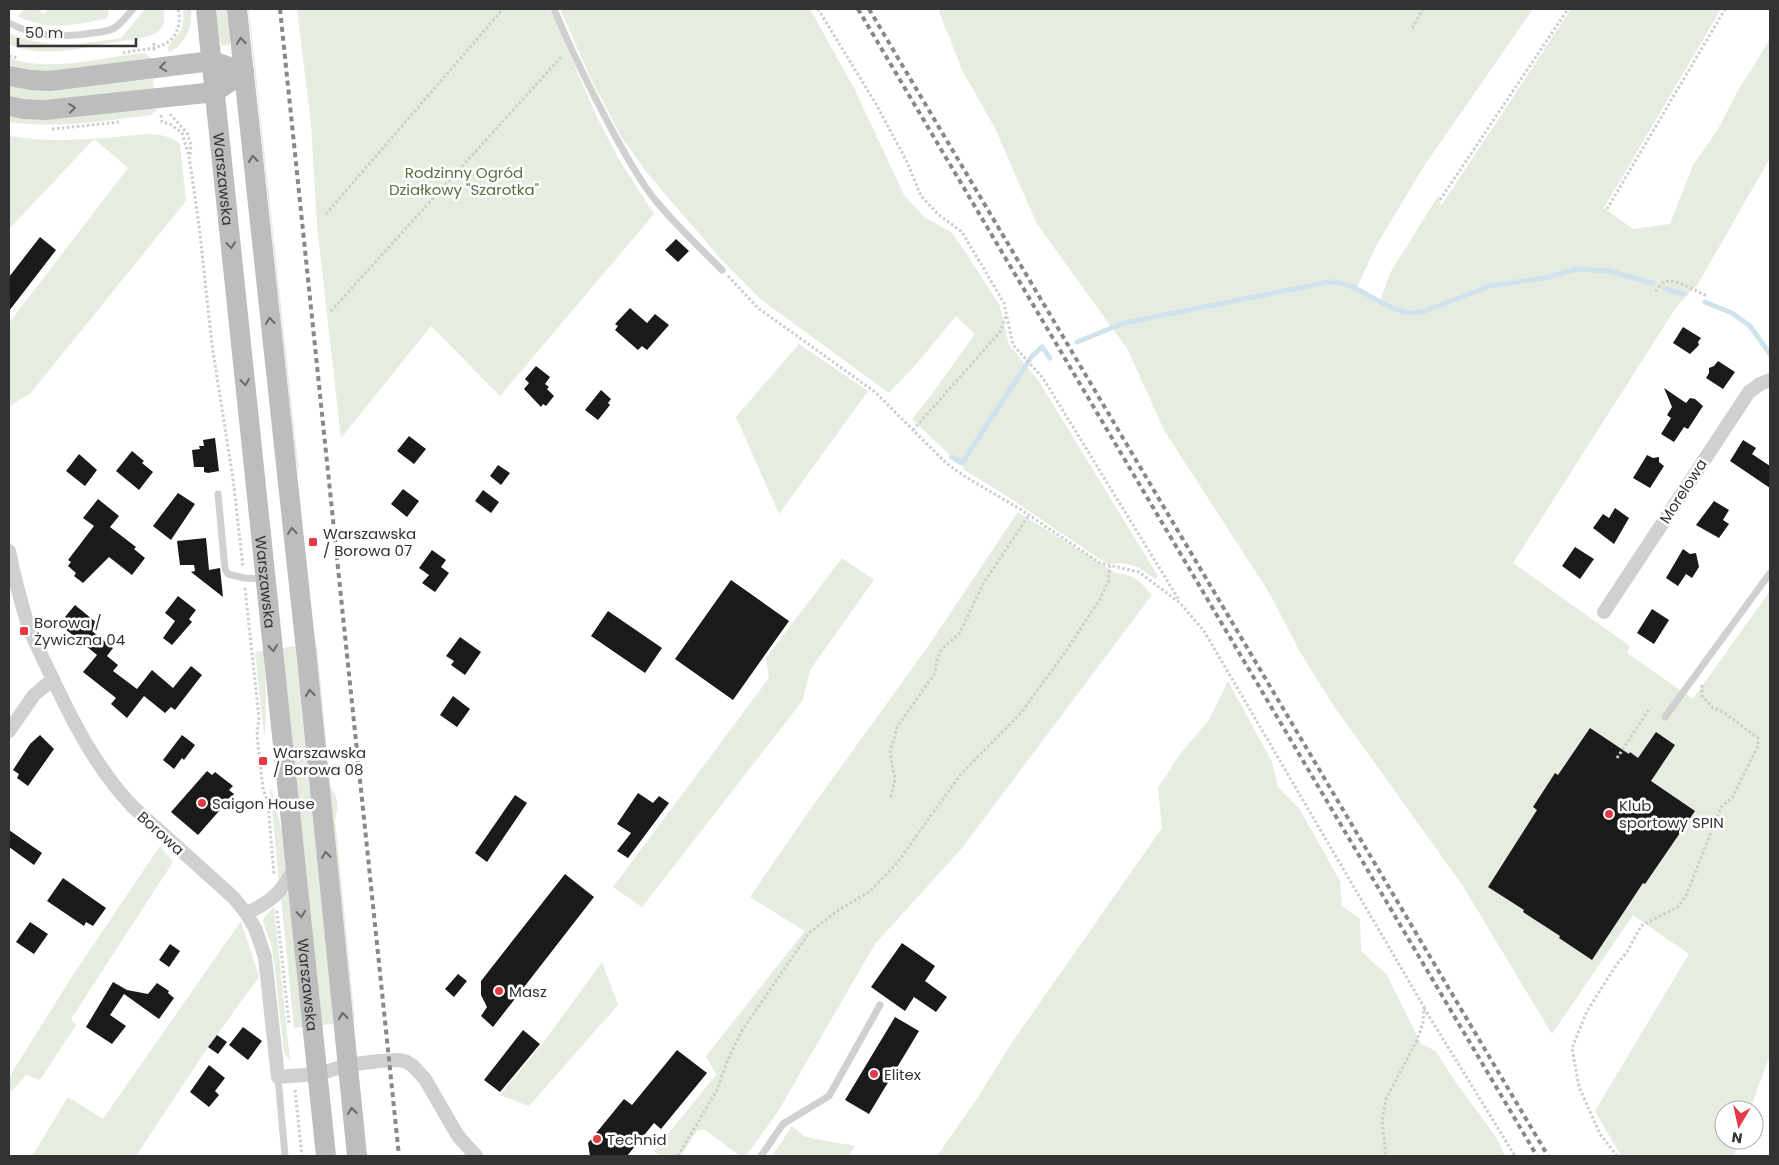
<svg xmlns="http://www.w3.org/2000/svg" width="1779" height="1165" viewBox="0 0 1779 1165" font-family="Poppins,sans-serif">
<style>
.green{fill:#e6ecdf}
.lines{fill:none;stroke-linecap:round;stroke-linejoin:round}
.stream{stroke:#cfe2ee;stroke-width:5}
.building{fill:#1a1a1a}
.path{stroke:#cdcdcd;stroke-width:3;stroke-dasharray:2.5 2.5;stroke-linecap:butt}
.lane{stroke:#d0d0d0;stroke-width:7}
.street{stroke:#d0d0d0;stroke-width:14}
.secondary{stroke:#bdbdbd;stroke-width:20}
.rail{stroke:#888;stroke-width:4;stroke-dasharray:5 4;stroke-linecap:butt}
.oneway{stroke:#6a6a6a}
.poi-dot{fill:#e63946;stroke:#fff;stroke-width:2}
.labels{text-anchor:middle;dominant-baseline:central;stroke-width:5;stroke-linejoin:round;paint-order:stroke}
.park-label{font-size:15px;fill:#56703f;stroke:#fff}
.street-label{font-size:15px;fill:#333;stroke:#fff}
.poi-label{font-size:15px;fill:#333;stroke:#fff;text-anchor:start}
</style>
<rect width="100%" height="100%" fill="#fff"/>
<path class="green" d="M24 9H38L44 14 48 9H108C109 14 109 16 105 19 76 25 45 31 18 16Z
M145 9H164V23C162 27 159 32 154 34 143 39 128 40 116 42 82 48 41 59 9 44V33C46 50 82 44 121 38Z
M183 9H191C193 28 185 43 169 53L168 47C180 30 185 32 183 9Z
M216 9H228L232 42 229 45 223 46 220 42Z
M248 9H249L299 473 296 464Z
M297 9H550L596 115 618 158 654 214 500 396 431 326 341 438 317 226 311 124Z
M560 9H810L855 90 904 195 924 217 951 232 966 253 1000 306 1009 345 1038 380 1158 576 1155 579 1138 567 1121 563 1108 564 1095 556 1007 496 964 470 962 463 952 457 912 419 929 398 975 334 956 316 919 361 889 393 759 298 720 258 648 174 622 138 590 77Z
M938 9H1533L1424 166 1375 248 1356 290 1380 301 1390 273 1438 196 1441 206 1571 9H1721L1604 208 1633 229 1670 224 1693 165 1717 131 1736 94 1770 39V158L1698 284 1677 306 1513 563 1630 646 1627 653 1693 699 1770 591V1054L1750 1110H1724V1140H1739L1734 1156H1621L1595 1111 1689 954 1633 915 1552 1034 1463 886 1331 702 1299 650 1270 594 1164 430 1128 350 1037 224 994 126 963 72Z
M144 53 149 56 151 59 43 73 9 67V58C54 73 99 57 144 53Z
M153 79 154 89C107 94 56 106 9 96V85L55 90Z
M155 106 156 111 151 115C103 121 57 129 9 122V113Z
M150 134C162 135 170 136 180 144L186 201 30 394 9 406V323L128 168 94 139 9 229V136C56 144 102 138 150 134Z
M799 344 868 391 779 514 736 417Z
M1018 512 1116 573C1135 575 1140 581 1152 595L962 848 875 944 777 1113 746 1156H740L704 1129 697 1131 680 1156H660L654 1151 716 1075 706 1056 805 931 750 897 807 814 929 645Z
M842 558 874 580 810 670 803 700 642 907 613 887 769 678 766 658Z
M314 645H317L330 786C338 798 339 806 335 819L355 1021 354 1022Z
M295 646 334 1024 322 1025 283 648Z
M264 650 266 695 265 734 264 735 255 652Z
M1228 681 1272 762 1278 787 1299 808 1340 881 1342 906 1360 919 1361 951 1387 975 1421 1044 1436 1051 1452 1077 1496 1137 1505 1156H937L978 1097 1013 1041 1162 828 1158 788 1180 754 1209 720Z
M270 789H271C276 809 288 847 286 868 285 873 282 878 279 882Z
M160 846 173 862 71 1019 76 1025 40 1080 26 1075 9 1094V1077L73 975Z
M286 892 289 895 303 1027 294 1028 281 898Z
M274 906 290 1061 284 1053 274 961 271 944 263 922 264 918Z
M241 921 259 977 208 1047 136 1156H32L68 1097 103 1119Z
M602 962 618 1005 529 1106 500 1095 543 1043Z
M792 1126 805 1137 855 1146 848 1156H772Z"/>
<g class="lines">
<path class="stream" d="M1665 289 1684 294
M1705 302 1732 313 1750 326 1770 354
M1077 342 1124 323 1329 282C1356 281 1379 307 1405 312 1412 314 1419 312 1425 311L1490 286 1549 277 1576 269 1609 271 1652 283
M952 457 962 463 1032 356 1042 347 1050 358"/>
</g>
<path class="building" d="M40 237 56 250 9 311V277Z
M676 239 689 251 678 262 665 250Z
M630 308 647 323 655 314 669 325 647 350 642 346 638 350 615 330 618 326 615 324Z
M1683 327 1701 338 1698 342 1699 345 1690 354 1673 343Z
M1718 361 1735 372 1723 389 1706 378 1709 373V368L1714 366Z
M536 366 550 377 545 384 549 387 547 389 554 396 546 406 543 404 541 407 524 389 529 383 525 379Z
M1664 388 1686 403 1690 398 1695 399 1703 406 1688 429 1684 427 1674 442 1661 434 1671 418 1667 415 1672 407Z
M601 390 611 399 608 403 610 405 598 420 585 410Z
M409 436 426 449 414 464 397 451Z
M215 438 219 471 208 473 204 472V467H194L192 450 200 449 199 446H204L203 440Z
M1743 440 1756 448 1752 454 1770 466V488L1730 461Z
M132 451 144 461 142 463 153 472 139 490 116 471Z
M79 454 97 470 85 486 66 471Z
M1647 455 1653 458 1659 457V462L1664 466 1650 488 1633 478Z
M498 465 510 473 501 485 490 476Z
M403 489 419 501 407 517 391 504Z
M483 490 499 502 491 513 475 501Z
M178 493 195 504 171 540 153 526Z
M98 499 119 516 110 527 136 547 134 549 145 558 132 575 109 557 83 583 74 576 76 573 68 566 71 562 68 560 94 526 83 518Z
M1714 501 1729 510 1723 520 1729 524 1719 538 1696 525Z
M1615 508 1629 518 1614 544 1593 528 1603 514 1609 518Z
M206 538 209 570 220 568 223 597 191 572 195 571 194 565H180L177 541Z
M1575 547 1594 559 1580 579 1562 566Z
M1683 549 1690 554 1696 553 1699 567 1692 578 1686 574 1678 586 1666 578Z
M432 550 446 560 441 567 449 573 435 592 422 583 429 575 419 568Z
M731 580 789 621 733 700 675 659Z
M178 596 196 610 189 619 192 622 172 645 163 638 175 621 165 613Z
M75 605 98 624 92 631 113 648 107 656 118 665 113 671 137 689 152 670 173 688 191 666 202 675 175 710 171 707 165 713 144 696 127 718 111 704 116 698 83 672 97 655 64 628 70 620 65 617Z
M1652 609 1669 620 1654 644 1637 633Z
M608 611 662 648 645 673 591 636Z
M460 637 481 652 465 675 451 665 454 661 446 656Z
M453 696 470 709 457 727 440 715Z
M1590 728 1629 754 1630 752 1638 758 1656 732 1675 745 1651 781 1695 811 1645 884 1643 883 1592 960 1559 938 1560 936 1523 912 1524 910 1488 887 1537 810 1533 807 1555 773 1558 775Z
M40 735 54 749 28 786 17 778 19 774 13 770 30 744Z
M182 735 195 745 184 760 182 758 174 769 163 760Z
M207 771 212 775 215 772 233 786 229 790 234 794 198 835 171 812Z
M638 793 653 803 659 796 669 803 628 858 617 851 631 833 617 824Z
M515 795 527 803 487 862 475 853Z
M9 830 42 853 34 865 9 847Z
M565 874 594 897 493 1027 481 1016 487 1007 481 995V981Z
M63 878 106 908 93 926 86 922 84 926 47 901Z
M30 922 48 934 34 954 16 942Z
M902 943 935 966 925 981 947 997 936 1012 914 997 905 1011 871 987Z
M170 944 180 951 169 967 159 960Z
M458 974 467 981 454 997 445 989Z
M113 982 127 990 148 994 157 983 169 991 168 993 174 998 159 1019 124 994 110 1015 126 1026 112 1044 86 1027Z
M895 1017 919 1031 869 1114 845 1100Z
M243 1027 262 1041 248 1060 229 1045Z
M523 1030 540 1044 500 1092 484 1080Z
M217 1035 227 1042 218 1054 208 1047Z
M677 1050 707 1073 661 1129 654 1123 627 1156H590L588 1143 624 1099 632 1105Z
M209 1065 225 1078 215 1091 219 1095 209 1107 190 1092Z"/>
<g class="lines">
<path class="path" d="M818 9 876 104 907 162 921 196 938 214 962 232 1004 303 1013 345 1043 378 1179 600
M1412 28 1423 9
M154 43V52
M123 53C135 50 151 50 162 45 177 40 182 22 178 9
M9 56 18 58
M170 114 187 133 191 145 190 155
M161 115 162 122 170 124 182 133 189 156 199 225 212 345 233 479 243 567
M52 129 120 122
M1440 200 1568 9
M1607 209 1725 9
M326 214 503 9
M728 276 758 308 875 392 946 463 964 476 1020 509 1100 563 1139 572 1180 603 1204 631 1424 1007 1423 1023 1417 1040 1386 1099 1382 1121 1386 1156
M1655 291C1658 289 1661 284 1664 282 1673 277 1698 292 1707 296
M331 311 563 55
M913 430 1000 332 1006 316
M245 588 259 718 257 735 263 788 268 804 274 874
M1617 758 1650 708
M891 797 895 779 890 753 897 727 935 673 937 659 942 649 959 634 983 584 1029 515
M277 911 289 1024
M1424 1008 1515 1156
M295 1090 302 1156
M678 1156 717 1090 727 1062 741 1032 809 933 840 909 869 892 897 863 960 775 1021 713 1068 648 1100 599 1108 582 1110 566
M1617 1156 1600 1134 1579 1087 1572 1048 1587 1011 1617 964 1627 952 1641 926 1678 907 1686 896 1721 807 1732 798 1758 746V738L1723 712 1713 708 1702 696V685"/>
<path class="lane" d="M554 9C573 55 595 99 619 143 630 162 641 183 656 201 676 225 699 247 722 270
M9 23C36 37 62 38 92 33 99 32 108 32 114 28 122 24 127 15 133 9
M218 494 225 569 228 574 244 578 264 579
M1665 717 1770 573
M278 1077 285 1156
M761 1156 783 1124 829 1096 880 1005"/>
<path class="street" d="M9 551C14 575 20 599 27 622 36 646 48 669 59 692 79 734 101 773 133 807L234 898 246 913 255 928 265 957 278 1077 318 1074 348 1065 379 1061 400 1060 407 1062 413 1066 425 1079 458 1136 476 1156
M1604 612 1749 392 1760 384 1770 380
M9 731 34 695 53 679
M246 913C272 902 283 891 295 866"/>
<g class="secondary">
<path id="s1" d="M206 9 326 1156"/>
<path d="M237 9 305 641 357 1156"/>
<path d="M9 76 31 80 50 81 212 61 244 72"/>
<path d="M9 106 24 109 45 110 215 92 244 72"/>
</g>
<path class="rail" d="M280 9 399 1156
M858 9 1537 1156
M869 9 1548 1156"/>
</g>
<defs><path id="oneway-chevron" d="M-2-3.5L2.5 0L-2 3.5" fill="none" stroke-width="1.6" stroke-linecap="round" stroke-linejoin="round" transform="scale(1.25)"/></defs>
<g class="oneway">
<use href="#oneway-chevron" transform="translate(241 41) rotate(-96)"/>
<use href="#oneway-chevron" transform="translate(163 67) rotate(172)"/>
<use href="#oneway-chevron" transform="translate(72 108) rotate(-7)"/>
<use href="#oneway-chevron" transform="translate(253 159) rotate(-96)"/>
<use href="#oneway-chevron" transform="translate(231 245) rotate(84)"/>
<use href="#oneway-chevron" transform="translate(270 321) rotate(-96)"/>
<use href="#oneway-chevron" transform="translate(245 382) rotate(84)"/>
<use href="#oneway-chevron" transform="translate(292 531) rotate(-96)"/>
<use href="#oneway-chevron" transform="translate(273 648) rotate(84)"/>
<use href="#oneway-chevron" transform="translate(310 693) rotate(-96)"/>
<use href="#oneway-chevron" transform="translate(326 855) rotate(-96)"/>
<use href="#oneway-chevron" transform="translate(301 914) rotate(84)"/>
<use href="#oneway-chevron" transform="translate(343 1016) rotate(-96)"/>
<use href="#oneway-chevron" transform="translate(352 1111) rotate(-96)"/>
</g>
<g class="poi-dot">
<rect x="308" y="537" width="10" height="10" rx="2.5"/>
<rect x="19" y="626" width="10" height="10" rx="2.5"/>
<rect x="258" y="756" width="10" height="10" rx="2.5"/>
<circle cx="202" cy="803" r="5"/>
<circle cx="1609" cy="814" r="5"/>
<circle cx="499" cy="991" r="5"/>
<circle cx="874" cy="1074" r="5"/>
<circle cx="597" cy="1139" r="5"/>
</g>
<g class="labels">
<g class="park-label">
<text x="464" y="172">Rodzinny Ogród<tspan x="464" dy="17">Działkowy "Szarotka"</tspan></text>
</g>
<g class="street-label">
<text stroke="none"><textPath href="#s1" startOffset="171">Warszawska</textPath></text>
<text transform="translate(1683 491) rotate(-57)">Morelowa</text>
<text stroke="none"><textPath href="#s1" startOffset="576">Warszawska</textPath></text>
<text transform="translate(161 833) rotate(42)">Borowa</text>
<text stroke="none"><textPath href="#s1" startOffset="981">Warszawska</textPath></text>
</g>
<g class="poi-label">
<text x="323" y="533">Warszawska<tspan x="323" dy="17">/ Borowa 07</tspan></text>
<text x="34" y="622">Borowa /<tspan x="34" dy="17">Żywiczna 04</tspan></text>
<text x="273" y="752">Warszawska<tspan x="273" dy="17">/ Borowa 08</tspan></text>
<text x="212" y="803">Saigon House</text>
<text x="1619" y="805">Klub<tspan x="1619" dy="17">sportowy SPIN</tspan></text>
<text x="509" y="991">Masz</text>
<text x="884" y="1074">Elitex</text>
<text x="607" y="1139">Technid</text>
</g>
</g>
<rect width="1779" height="1165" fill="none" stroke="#333333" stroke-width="20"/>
<g transform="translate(1739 1125) rotate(189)"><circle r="24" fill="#ffffff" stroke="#adadad"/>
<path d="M0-4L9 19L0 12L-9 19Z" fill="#e63946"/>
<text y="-8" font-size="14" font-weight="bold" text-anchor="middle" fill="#333333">N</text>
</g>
<path d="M18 38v8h118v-8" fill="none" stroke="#333333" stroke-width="2.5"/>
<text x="25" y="38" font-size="15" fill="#333333" stroke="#ffffff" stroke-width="4" paint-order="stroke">50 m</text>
</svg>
